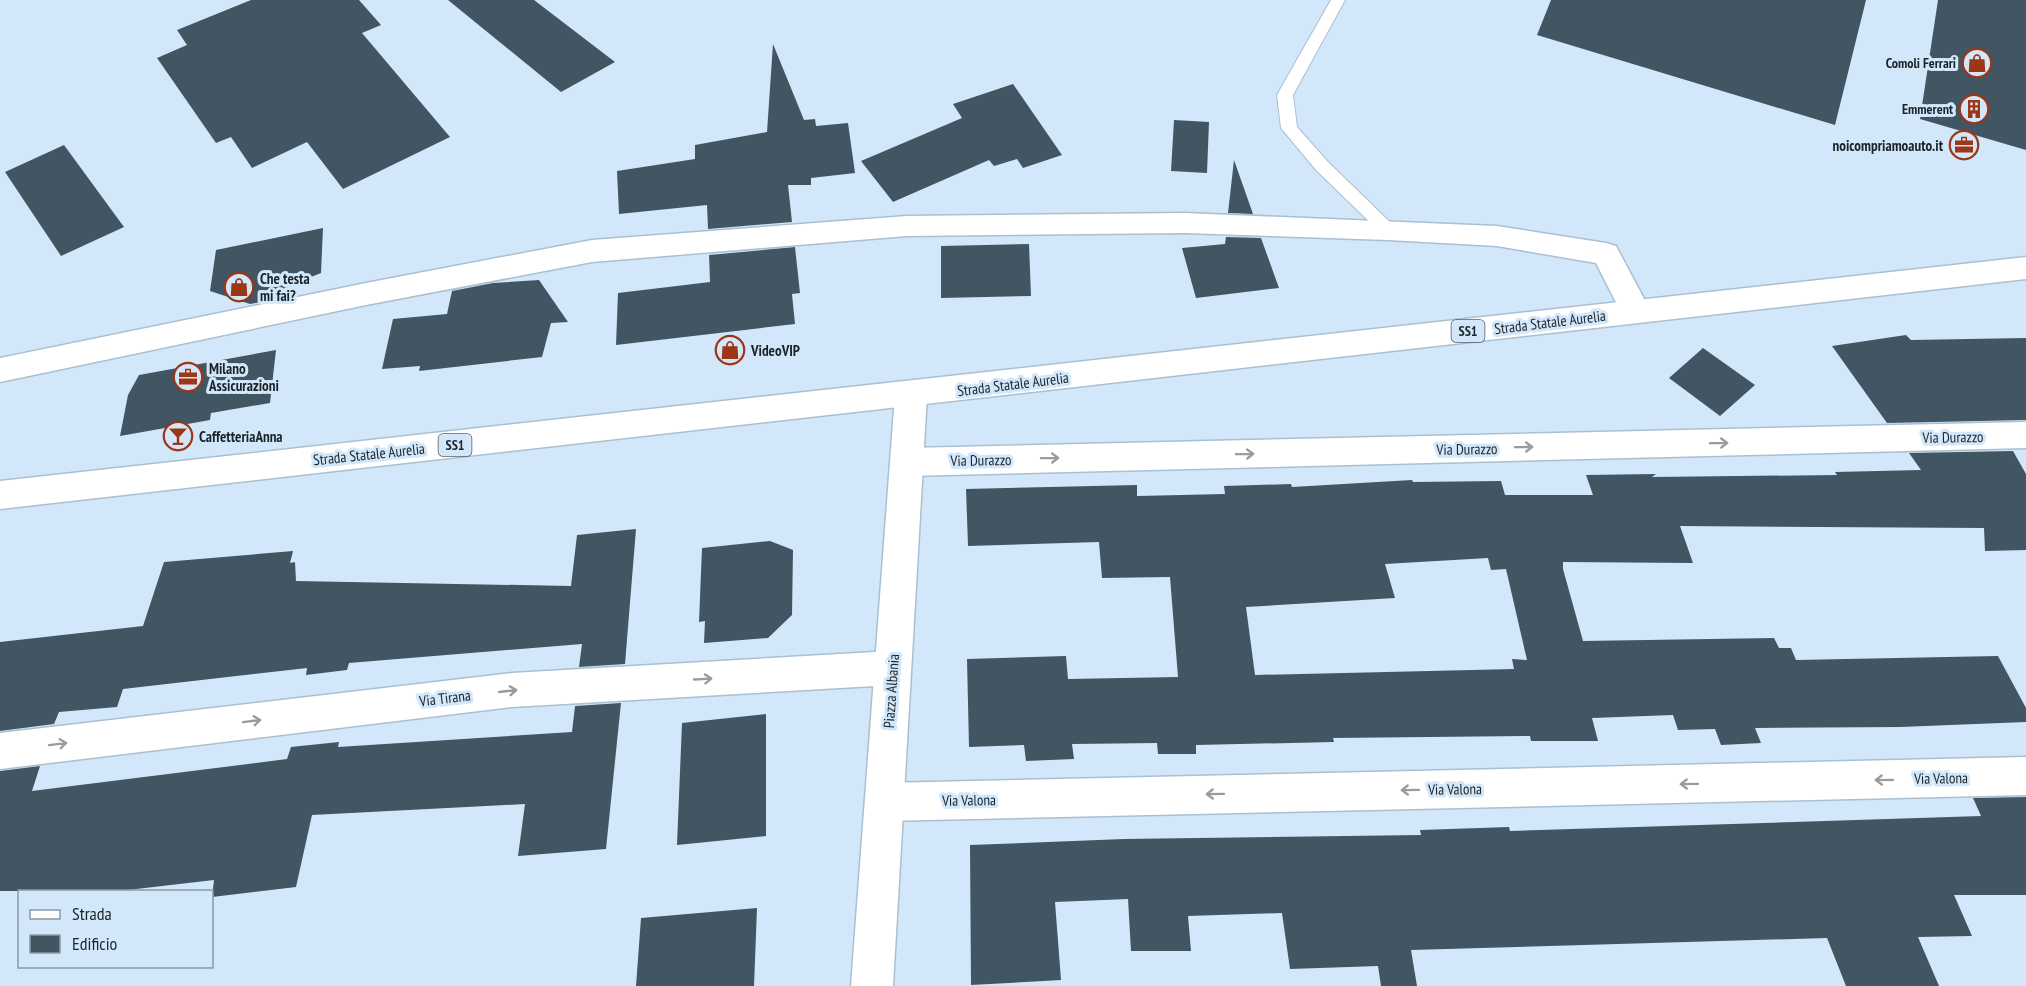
<svg xmlns="http://www.w3.org/2000/svg" width="2026" height="986" viewBox="0 0 2026 986" font-family="'PT Sans Narrow',sans-serif">
<style>
.building{fill:#425563;fill-rule:evenodd}
.lines{fill:none;stroke-linecap:round;stroke-linejoin:round}
.service-casing{stroke:#aabfd0;stroke-width:2}
.minor-casing{stroke:#aabfd0;stroke-width:3}
.tertiary-casing{stroke:#aabfd0;stroke-width:3}
.primary-casing{stroke:#aabfd0;stroke-width:3}
.service{fill:#fff;fill-rule:evenodd}
.minor{fill:#fff;fill-rule:evenodd}
.tertiary{fill:#fff;fill-rule:evenodd}
.primary{fill:#fff;fill-rule:evenodd}
.oneway{stroke:#999c9f}
.labels{text-anchor:middle;dominant-baseline:central;stroke-width:6;stroke-linejoin:round;paint-order:stroke}
.far-poi-label{font-size:14px;font-weight:bold;fill:#1c242a;stroke:#d2e8fa;text-anchor:end}
.shield{fill:#d2e8fa;stroke:#535f68;stroke-width:1.5}
.shield-label{font-size:14px;font-weight:bold;fill:#1c242a}
.poi-label{font-size:15px;font-weight:bold;fill:#1c242a;stroke:#d2e8fa;text-anchor:start}
.street-label{font-size:15px;fill:#1c242a;stroke:#d2e8fa}
</style>
<rect width="100%" height="100%" fill="#d2e8fa"/>
<path class="building" d="M251 0H359L381 25 362 33 450 137 343 189 307 142 252 168 231 137 216 143 157 58 187 45 177 30Z
M448 0H534L615 62 561 92Z
M1551 0H1866L1835 125 1537 35Z
M1938 0H2026V150L1920 119Z
M773 44 804 120 815 119 816 126 848 123 855 173 811 178V185H788L792 222 708 229 707 205 619 214 617 171 695 159V145L767 132Z
M1013 84 1062 155 1023 168 1017 159 994 166 989 160 893 202 861 161 962 118 953 104Z
M1174 120 1209 122 1207 173 1171 171Z
M64 145 124 227 61 256 5 172Z
M1234 160 1253 214 1228 213Z
M323 228 321 273 284 288 283 298 250 304 210 291 216 250Z
M1226 237 1261 238 1279 288 1196 298 1182 248 1225 244Z
M1029 244 1031 296 941 298V246Z
M795 247 800 293 792 294 795 324 616 345 618 293 710 282 709 255Z
M539 280 568 322 551 323 542 357 419 371 420 366 382 369 393 319 447 314 452 291 493 283Z
M1906 335 1911 340 2026 338V420L1887 423 1832 346Z
M1703 348 1755 385 1720 416 1669 378Z
M276 350 270 403 211 413 210 420 120 436 128 395 139 375Z
M2013 451 2026 474V550L1985 551 1984 528 1680 526 1693 563 1563 562V569L1583 641 1774 638 1779 648H1791L1796 660 1998 656 2026 708V722L1900 727 1755 728 1761 743 1721 745 1715 729 1678 730 1673 715 1592 718 1598 741H1531L1530 736 1333 738 1334 742 1196 745V754H1158L1157 743 1072 744 1074 759 1026 761 1024 745 969 747 967 659 1066 656 1068 679 1178 677 1170 577 1102 578 1099 542 968 546 966 489 1137 485V496L1225 494 1224 486 1291 484 1292 487 1412 480 1413 482 1501 481 1505 495H1593L1586 475 1656 474 1652 477 1837 475 1835 472 1921 470 1909 453ZM1488 558 1491 570 1506 569 1527 660 1512 659 1514 669 1255 675 1246 607 1395 598 1385 564Z
M636 529 625 664 579 667 582 644 349 663 347 670 306 675 307 668 123 689 117 707 59 712 54 724 0 731V642L143 626 164 562 293 551 290 563 295 562 296 581 571 586 577 535Z
M770 541 793 550 792 615 768 638 704 643 705 621 699 622 702 548Z
M621 703 606 849 518 856 525 804 312 815 296 887 212 897 214 880 119 891H0V771L40 766 32 791 287 759 291 747 339 742 338 747 572 732 575 706Z
M766 714V836L677 845 682 723Z
M2026 797V895H1954L1972 936 1918 937 1939 986H1846L1827 938 1411 950 1417 986H1381L1378 966 1290 969 1282 913 1188 916 1191 951H1131L1128 899 1055 902 1061 980 971 985 970 845 1124 839 1421 835 1420 830 1509 827 1510 831 1981 816 1973 798Z
M757 908 754 986H636L641 918Z"/>
<g class="lines">
<g class="service-casing">
<path id="service" d="M1331 0H1345L1293 95 1297 127 1328 162 1394 226 1396 230 1388 236 1382 234 1316 170 1281 128 1277 95Z"/>
</g>
<g class="minor-casing">
<path id="minor" d="M1185 213 1497 226 1606 243 1616 246 1651 312 1647 320 1636 323 1625 320 1596 263 1497 246 1388 240 1185 233 907 236 592 262 366 305 0 382V358L366 283 592 240 907 216Z
M2026 422V448L908 476 897 472 892 462 897 452 908 448Z
M892 651 905 656 910 668 905 680 892 685 512 707 0 769V733L512 673Z
M2026 757V795L884 821 870 816 865 802 870 788 884 783Z"/>
</g>
<g class="tertiary-casing">
<path id="tertiary" d="M911 382 922 386 927 395 893 986H851L895 395 900 386Z"/>
</g>
<g class="primary-casing">
<path id="primary" d="M2026 257V279L0 509V481Z"/>
</g>
<use href="#service" class="service"/>
<use href="#minor" class="minor"/>
<use href="#tertiary" class="tertiary"/>
<use href="#primary" class="primary"/>
</g>
<defs><path id="oneway-shaft" d="M-6 0H5M1.5-3L5.5 0L1.5 3" fill="none" stroke-width="1.6" stroke-linecap="round" stroke-linejoin="round" transform="scale(1.5)"/></defs>
<g class="oneway">
<use href="#oneway-shaft" transform="translate(1719 443) rotate(-1)"/>
<use href="#oneway-shaft" transform="translate(1524 447) rotate(-1)"/>
<use href="#oneway-shaft" transform="translate(1245 454) rotate(-1)"/>
<use href="#oneway-shaft" transform="translate(1050 458) rotate(-1)"/>
<use href="#oneway-shaft" transform="translate(703 679) rotate(-3)"/>
<use href="#oneway-shaft" transform="translate(508 691) rotate(-6)"/>
<use href="#oneway-shaft" transform="translate(252 721) rotate(-7)"/>
<use href="#oneway-shaft" transform="translate(58 744) rotate(-7)"/>
<use href="#oneway-shaft" transform="translate(1884 780) rotate(179)"/>
<use href="#oneway-shaft" transform="translate(1689 784) rotate(179)"/>
<use href="#oneway-shaft" transform="translate(1410 790) rotate(179)"/>
<use href="#oneway-shaft" transform="translate(1215 794) rotate(179)"/>
</g>
<defs>
<g id="shop-ring" transform="scale(1.5)"><circle r="9.5" fill="#d2e8fa" stroke="#9d3517" stroke-width="1.5"/><path d="M-5-2.5h2.3a2.7 3.5 0 0 1 5.4 0H5L5.5 6h-11ZM-1.5-2.5h3a1.5 2.3 0 0 0-3 0Z" fill="#9d3517"/></g>
<g id="building-ring" transform="scale(1.5)"><circle r="9.5" fill="#d2e8fa" stroke="#9d3517" stroke-width="1.5"/><path d="M-4-6H4V6H1V3H-1V6H-4ZM-2.5-4.3h1.7v1.8h-1.7ZM.8-4.3h1.7v1.8H.8ZM-2.5-1h1.7V.8h-1.7ZM.8-1h1.7V.8H.8Z" fill="#9d3517"/></g>
<g id="office-ring" transform="scale(1.5)"><circle r="9.5" fill="#d2e8fa" stroke="#9d3517" stroke-width="1.5"/><path d="M-6-3h4V-5.5h4V-3h4V5H-6ZM-1-4.5V-3h2v-1.5ZM-6 0V1H6V0Z" fill="#9d3517"/></g>
<g id="bar-ring" transform="scale(1.5)"><circle r="9.5" fill="#d2e8fa" stroke="#9d3517" stroke-width="1.5"/><path d="M-6-5H6L.8 .8V4.5H3.5V6h-7V4.5H-.8V.8Z" fill="#9d3517"/></g>
</defs>
<g fill-rule="evenodd">
<use href="#shop-ring" x="1977" y="63"/>
<use href="#building-ring" x="1974" y="109"/>
<use href="#office-ring" x="1964" y="145"/>
<use href="#shop-ring" x="239" y="287"/>
<use href="#shop-ring" x="730" y="350"/>
<use href="#office-ring" x="188" y="377"/>
<use href="#bar-ring" x="178" y="436"/>
</g>
<g class="labels">
<g class="far-poi-label">
<text x="1956" y="63">Comoli Ferrari</text>
<text x="1953" y="109">Emmerent</text>
</g>
<g class="shield">
<rect x="1451.5" y="320" width="33" height="22" rx="4.5"/>
<rect x="438.5" y="434" width="33" height="22" rx="4.5"/>
</g>
<g class="shield-label">
<text x="1468" y="331">SS1</text>
<text x="455" y="445">SS1</text>
</g>
<g class="poi-label">
<text x="1943" y="145" text-anchor="end">noicompriamoauto.it</text>
<text x="260" y="278">Che testa<tspan x="260" dy="17">mi fai?</tspan></text>
<text x="751" y="350">VideoVIP</text>
<text x="209" y="368">Milano<tspan x="209" dy="17">Assicurazioni</tspan></text>
<text x="199" y="436">CaffetteriaAnna</text>
</g>
<g class="street-label">
<text transform="translate(1550 322) rotate(-7)">Strada Statale Aurelia</text>
<text transform="translate(1013 384) rotate(-7)">Strada Statale Aurelia</text>
<text transform="translate(1953 437) rotate(-1)">Via Durazzo</text>
<text transform="translate(1467 449) rotate(-1)">Via Durazzo</text>
<text transform="translate(369 454) rotate(-6)">Strada Statale Aurelia</text>
<text transform="translate(981 460) rotate(-1)">Via Durazzo</text>
<text transform="translate(891 691) rotate(-86)">Piazza Albania</text>
<text transform="translate(445 698) rotate(-7)">Via Tirana</text>
<text transform="translate(1941 778) rotate(-1)">Via Valona</text>
<text transform="translate(1455 789) rotate(-1)">Via Valona</text>
<text transform="translate(969 800) rotate(-1)">Via Valona</text>
</g>
</g>
<rect x="18" y="890" width="195" height="78" fill="#d2e8fa" stroke="#899aa7" stroke-width="1.5"/>
<rect x="30" y="910" width="30" height="9" fill="#ffffff" stroke="#899aa7" stroke-width="1.5"/>
<text x="72" y="920" font-size="18" fill="#1c242a">Strada</text>
<rect x="30" y="935" width="30" height="18" fill="#425563" stroke="#899aa7" stroke-width="1.5"/>
<text x="72" y="950" font-size="18" fill="#1c242a">Edificio</text>
</svg>
